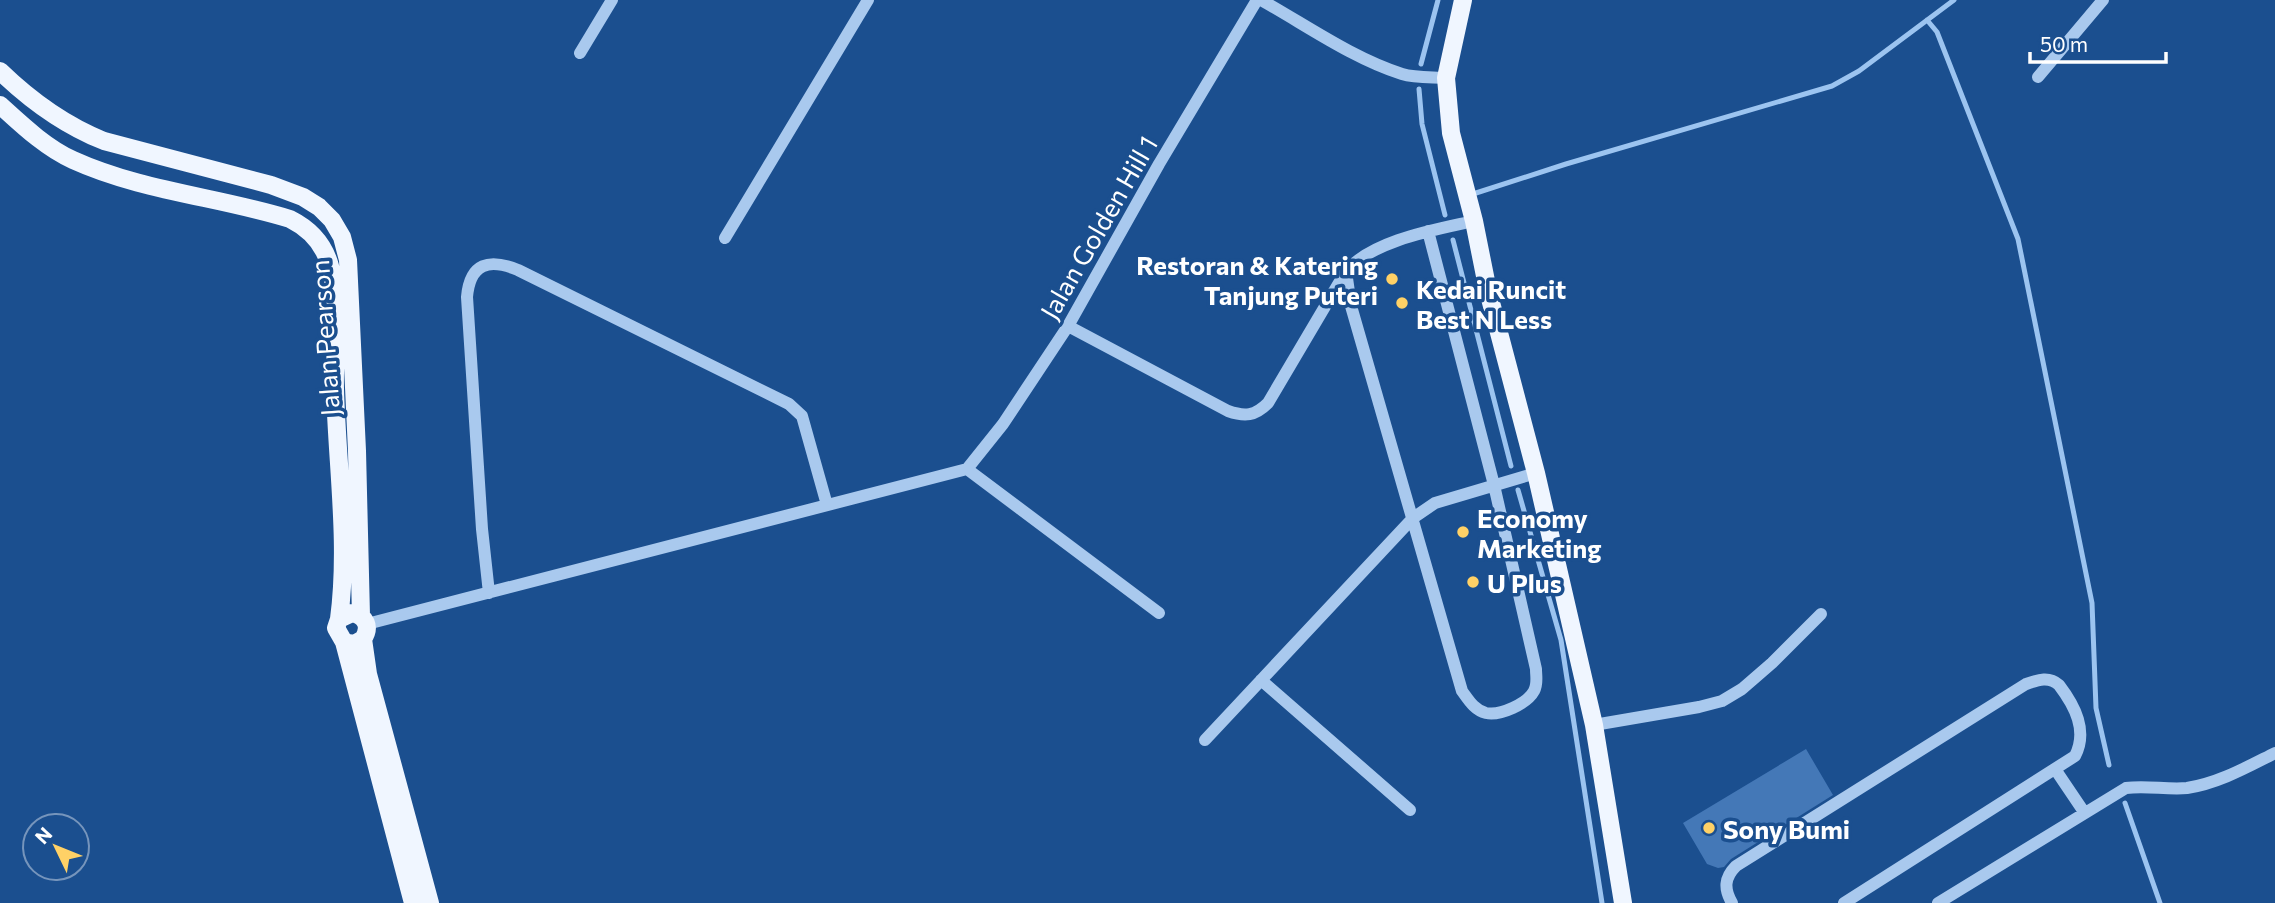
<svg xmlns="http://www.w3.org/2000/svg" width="2275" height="903" viewBox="0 0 2275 903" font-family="Commissioner,sans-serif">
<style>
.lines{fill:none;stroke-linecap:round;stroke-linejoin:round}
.stream{stroke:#9cc4f0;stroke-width:5}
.building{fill:#4478b7}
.minor{stroke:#a9c9ee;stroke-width:12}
.major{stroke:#f0f6ff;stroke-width:18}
.poi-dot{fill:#ffd166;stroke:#1b4f8f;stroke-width:2.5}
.labels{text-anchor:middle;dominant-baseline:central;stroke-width:7;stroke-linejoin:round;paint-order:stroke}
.street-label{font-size:26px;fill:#fff;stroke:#1b4f8f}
.poi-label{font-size:26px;font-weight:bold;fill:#fff;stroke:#1b4f8f;text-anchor:start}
</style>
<rect width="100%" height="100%" fill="#1b4f8f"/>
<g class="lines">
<path class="stream" d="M1927 20 1937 32 2018 239 2092 603 2096 708 2109 765
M1421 64 1438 0
M1419 89 1422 124 1445 215
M1476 193 1566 164 1832 86 1859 71 1954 0
M1453 240 1511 466
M1518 490 1561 640 1602 903
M2125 803 2160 903"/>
</g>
<path class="building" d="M1806 749 1833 795 1731 859 1724 867 1718 868 1707 864 1683 823Z"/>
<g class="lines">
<path class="minor" d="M1261 0C1306 25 1352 58 1402 74 1415 78 1432 77 1446 78
M580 53 612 0
M2038 77 2103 0
M725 238 868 0
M1346 271 1351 306 1462 691C1468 699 1474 710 1486 713 1500 716 1527 704 1534 691 1538 684 1536 677 1536 669L1494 485 1428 231
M1068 326 1228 411C1245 417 1255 416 1268 403L1346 271C1374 240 1434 230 1474 221
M967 469 1003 424 1068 326 1159 164 1257 0
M967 469 1159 613
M489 593 482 529 467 297C470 263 489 258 518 270L789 404 802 416 827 505
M367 624 967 469
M1261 680 1410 810
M1594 725 1699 707 1722 701 1742 689 1772 663 1821 614
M1205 740 1413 518 1435 503 1536 473
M2055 769 2084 812
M1732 903C1724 889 1724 878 1736 866L2026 684C2038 680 2049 676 2059 685 2075 706 2088 731 2075 756L1844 903
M1938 903 2126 788C2146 785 2167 790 2187 788 2219 783 2247 767 2275 753"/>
<path class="major" d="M1463 0 1446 78 1451 133 1474 221 1488 291 1536 473 1594 725 1623 903
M0 71C31 101 64 125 104 141L271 185 303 197 319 207 332 220 342 237 348 260 357 451 361 616
M0 105C22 125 46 148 73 160 141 191 219 197 290 219 310 229 324 244 330 266 341 305 334 350 335 389 337 465 349 544 339 619
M363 639 354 644 344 642 336 628 339 619 352 613C366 616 371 627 363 639L368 674 430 903
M344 642 413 903"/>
</g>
<g class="poi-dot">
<circle cx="1392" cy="279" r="7"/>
<circle cx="1402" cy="303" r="7"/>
<circle cx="1463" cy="532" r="7"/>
<circle cx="1473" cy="582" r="7"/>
<circle cx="1709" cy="828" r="7"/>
</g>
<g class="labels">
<g class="street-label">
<text transform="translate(1098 227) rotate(-60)">Jalan Golden Hill 1</text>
<text transform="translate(324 338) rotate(-94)">Jalan Pearson</text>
</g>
<g class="poi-label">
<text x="1378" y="264" text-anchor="end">Restoran &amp; Katering<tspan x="1378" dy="30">Tanjung Puteri</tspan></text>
<text x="1416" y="288">Kedai Runcit<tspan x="1416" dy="30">Best N Less</tspan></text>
<text x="1477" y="517">Economy<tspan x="1477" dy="30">Marketing</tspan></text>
<text x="1487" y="582">U Plus</text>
<text x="1723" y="828">Sony Bumi</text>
</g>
</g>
<g transform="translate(56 847) rotate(313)"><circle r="33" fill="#1b4f8f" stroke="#7695bc" stroke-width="2"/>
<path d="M0-5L12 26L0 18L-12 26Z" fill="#ffd166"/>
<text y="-10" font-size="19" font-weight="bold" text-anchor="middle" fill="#ffffff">N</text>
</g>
<path d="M2030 52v10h136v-10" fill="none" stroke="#ffffff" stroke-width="3.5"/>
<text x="2040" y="52" font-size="21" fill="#ffffff" stroke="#1b4f8f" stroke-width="5" paint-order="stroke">50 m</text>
</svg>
